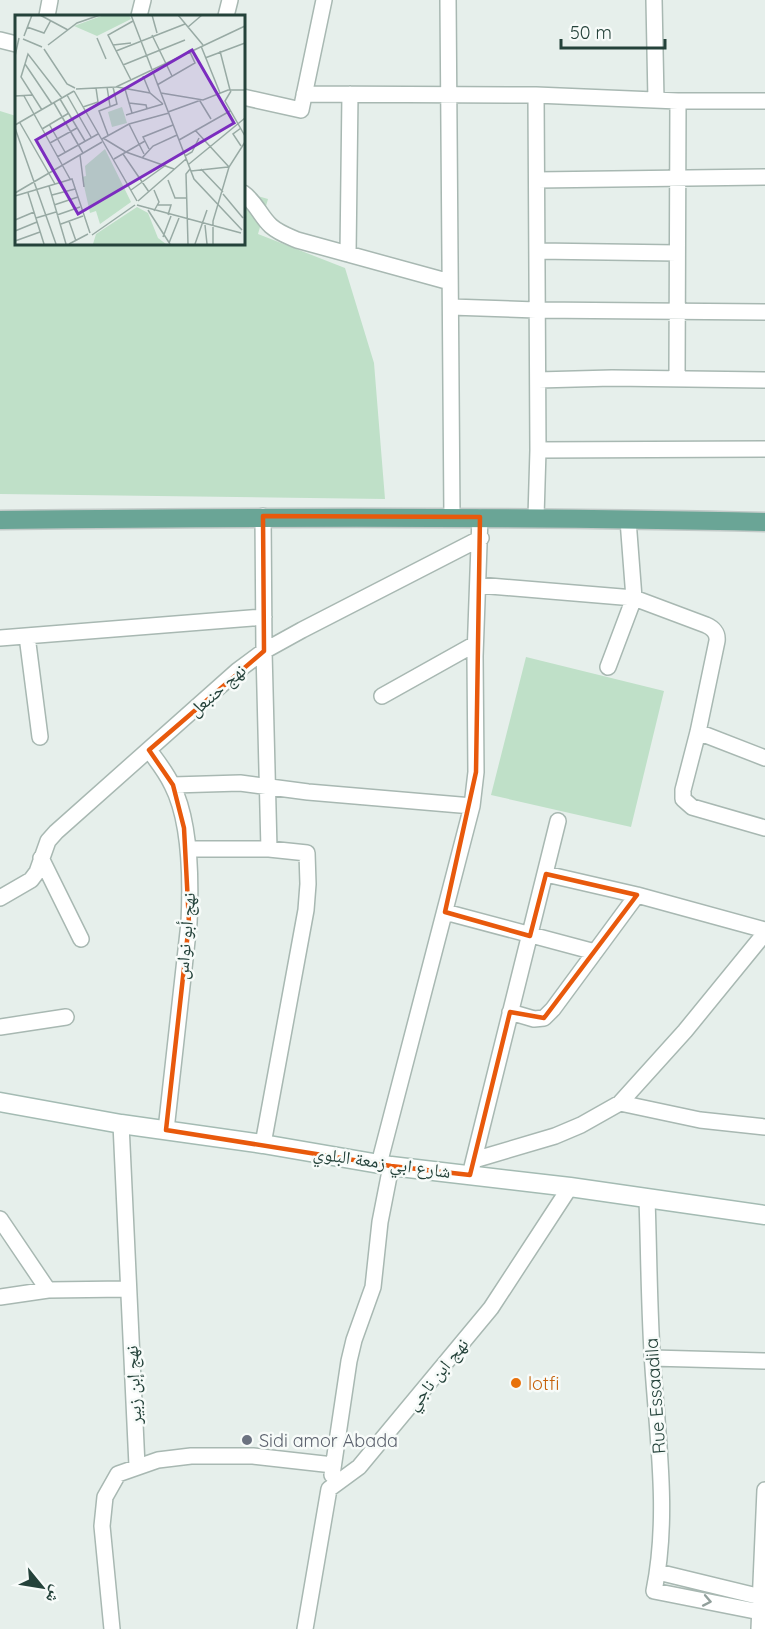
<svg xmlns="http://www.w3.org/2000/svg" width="765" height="1629" viewBox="0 0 765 1629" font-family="Quicksand,'Noto Naskh Arabic',sans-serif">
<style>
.green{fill:#bfe0c8}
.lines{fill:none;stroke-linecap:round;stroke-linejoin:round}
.minor-casing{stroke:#a8b8b2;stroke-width:18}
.secondary-casing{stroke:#a4bbb3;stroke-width:21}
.primary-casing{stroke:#c2cac8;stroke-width:21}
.minor{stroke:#fff;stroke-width:15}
.secondary{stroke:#fff;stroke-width:18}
.primary{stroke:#6aa596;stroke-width:18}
.oneway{stroke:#92a09c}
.marked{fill:none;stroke:#e8590c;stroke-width:4.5;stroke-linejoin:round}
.food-dot{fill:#e8710a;stroke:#f7fbf9;stroke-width:2}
.worship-dot{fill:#6b7280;stroke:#f7fbf9;stroke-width:2}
.labels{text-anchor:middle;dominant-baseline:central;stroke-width:5;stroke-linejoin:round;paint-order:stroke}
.street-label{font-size:18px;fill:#24423a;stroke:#f7fbf9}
.food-label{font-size:18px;fill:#c56008;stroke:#f7fbf9;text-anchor:start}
.worship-label{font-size:18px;fill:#5b616d;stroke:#f7fbf9;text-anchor:start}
.inset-road{fill:none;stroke:#98aaa4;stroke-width:1.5}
.view{fill:#7b2cbf;fill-opacity:0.15;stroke:#7b2cbf;stroke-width:3}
.inset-edge{fill:none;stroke:#24423a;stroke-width:3}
</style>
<rect width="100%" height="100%" fill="#e6efeb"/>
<path class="green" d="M0 111 16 116V243H243V192L268 199 258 234 345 268 374 363 385 499 0 494Z
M526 657 664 691 631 827 491 795Z"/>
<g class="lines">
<g class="minor-casing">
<path id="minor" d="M448 0 452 517
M654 0 656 100
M47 16 50 0
M139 16 143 0
M226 16 230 0
M0 40 16 44
M304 94 536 95 678 101H765
M536 95 538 450 536 517
M243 97 301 110 324 0
M537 180 765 177
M243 193C256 202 260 216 271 226 279 233 288 236 297 240L450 282
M538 251 677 253
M348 254 350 94
M451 307 536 310 765 312
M677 378 678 101
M538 380 612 378 765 380
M538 450 765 449
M263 516 264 651 269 849
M478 585 634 598 706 625C713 628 718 633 717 641L698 732 683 790V799L692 807 765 828
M27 636 40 737
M0 638 264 617
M608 667 634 598 628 520
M382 696 475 644
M698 732 765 758
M149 750C157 761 166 772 172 785 191 822 191 882 189 923L166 1130
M173 785 240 783 308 792 472 806
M188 849H269L307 853 308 884 306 910 263 1144
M41 858 81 939
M546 874 637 895 765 930
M0 898 31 880 37 872 48 841 56 832 237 671 264 651 302 630 481 538
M445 912 595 952
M510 1012 534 1019 544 1018 553 1009 637 895
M0 1027 66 1017
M620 1103 700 1120 765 1127
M121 1124 137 1466
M474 1160 555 1136 581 1125 620 1103 685 1031 765 933
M379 1164 472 806 476 772 475 656 480 517
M472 1167 558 821
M647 1199C649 1255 649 1312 653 1368 658 1442 669 1518 654 1591L760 1612 765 1611
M0 1219 48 1290
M0 1297 48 1290 127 1289
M652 1358 765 1361
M332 1475 349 1361 354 1340 373 1287 380 1222 391 1166
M658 1572 765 1598
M112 1629 102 1526 105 1497 118 1474 158 1460 191 1456H253L333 1465
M305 1629 329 1489 359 1467 491 1308 570 1187
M759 1629 765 1490"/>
</g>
<g class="secondary-casing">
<path id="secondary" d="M0 1102 121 1124 263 1144 391 1166 570 1187 765 1215"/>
</g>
<g class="primary-casing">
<path id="primary" d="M0 520C255 517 510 516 765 522"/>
</g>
<use href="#minor" class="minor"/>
<use href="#secondary" class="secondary"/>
<use href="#primary" class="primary"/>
</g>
<defs><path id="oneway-chevron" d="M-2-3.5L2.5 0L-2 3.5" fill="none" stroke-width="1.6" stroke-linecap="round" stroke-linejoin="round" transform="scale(1.5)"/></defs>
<use class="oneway" href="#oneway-chevron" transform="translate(707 1601) rotate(11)"/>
<path class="marked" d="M263 516 480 517 476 772 445 912 530 936 546 874 637 895 544 1018 510 1012 470 1175 391 1166 166 1130 189 923 184 828 173 785 149 750 264 651Z"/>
<circle class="food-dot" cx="516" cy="1383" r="6"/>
<circle class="worship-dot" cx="247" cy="1440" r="6"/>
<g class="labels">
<g class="street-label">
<text transform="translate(217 690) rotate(-41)">نهج حنبعل</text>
<text transform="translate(185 936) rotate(-85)">نهج أبو نواس</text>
<text transform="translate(382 1162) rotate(8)">شارع ابي زمعة البلوي</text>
<text transform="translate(437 1374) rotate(-51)">نهج ابن ناجي</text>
<text transform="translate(133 1385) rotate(-93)">نهج إبن زبير</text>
<text transform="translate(655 1396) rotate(-94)">Rue Essaadila</text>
</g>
<g class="food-label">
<text x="528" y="1383">lotfi</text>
</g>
<g class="worship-label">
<text x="259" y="1440">Sidi amor Abada</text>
</g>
</g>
<g transform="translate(15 15)">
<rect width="230" height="230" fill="#e6efeb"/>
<path d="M89 0H114L116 4 82 21 59 11ZM107 92 112 108 97 112 93 97ZM90 134 116 187 85 209 81 196 75 198 67 162 71 161 70 151ZM122 192 133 198 143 223 151 229H78L81 219Z" fill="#bfe0c8"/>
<path class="inset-road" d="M25 0 53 15M116 0 179 164 227 215M137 0 142 18M163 0 188 30M12 12 29 18 36 5M173 12 187 0M137 20 157 61M9 21 17 0M82 23 91 44M8 24 27 32M33 30 62 8 85 0M98 30 116 28M186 31 205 78M29 34 52 69 60 73M101 36 170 9M205 36 215 75M0 41 4 23M190 43 230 28M10 49 37 89M108 50 170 25M128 61 135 78M116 65 93 20 118 6M142 70 180 48 174 35M92 72 95 91M102 72 135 78 148 89M61 74 101 72 230 11M110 74 117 98M59 76 122 186M216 76 210 86 230 121M146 78 188 85 213 75H230M52 80 76 122M0 81 18 80M9 81 55 164M45 84 70 126M185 86 196 104M39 88 68 138M114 88 131 90 132 94M68 92 83 87 81 73M27 95 6 62 13 39 47 83M153 97 186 85M111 100 148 89M5 108 40 169M34 109 50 137M114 109 129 139M0 110 59 76M0 113 41 229M226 113 218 119 226 131M27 114 54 98M180 115 214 152M93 120 84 96 102 89 98 72M88 123 111 137 159 154M87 124 114 109 154 98M164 125 215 96M35 128 62 113M134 134 128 122 158 110M108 139 134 177M65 140 69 172M170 141 177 137 184 123M42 142 83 119M127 143 138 131 162 120M99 144 130 126M174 149 230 103M186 154 208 177M176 156 213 152M153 165 160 183H172M34 171 51 229M116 175 151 150M139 175 144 187 139 196M0 178 87 127M13 178 29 229M208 179 228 203M37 180 60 174M0 181 57 164 75 218M123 186 171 144M39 190 63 182M122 190 226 218M143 190H156L153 200M133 195 155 229M42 200 65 192M21 203 41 197M0 205 19 197M54 206 61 226M46 209 68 201M190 210 192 229M0 216 22 207M77 220 120 190M148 222 156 201M0 226 25 217M154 228 164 203M54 229 73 219M173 229 171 159 175 154M180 229 192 195M198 229V206L214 152 230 127"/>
<path class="view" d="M177 35 219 108 63 199 21 125Z"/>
<rect width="230" height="230" class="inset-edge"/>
</g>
<g transform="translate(42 1587) rotate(120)" stroke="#f7fbf9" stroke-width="4.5" paint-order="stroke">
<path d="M0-4.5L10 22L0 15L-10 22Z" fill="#24423a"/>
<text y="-9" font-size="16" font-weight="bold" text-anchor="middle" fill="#24423a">ش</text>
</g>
<path d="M561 39v9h104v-9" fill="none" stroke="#24423a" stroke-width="3"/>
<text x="570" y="39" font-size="18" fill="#24423a" stroke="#f7fbf9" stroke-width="4.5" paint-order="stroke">50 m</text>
</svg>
